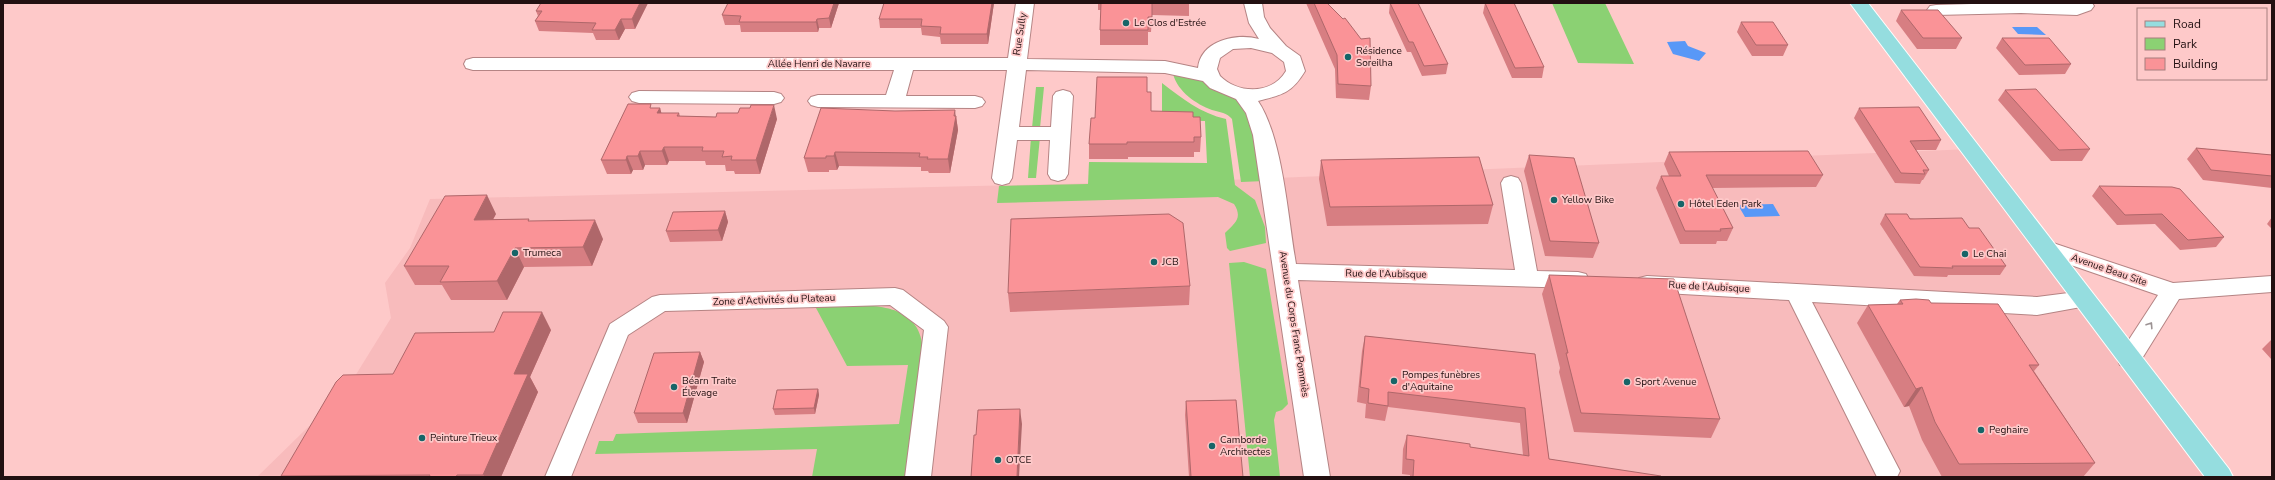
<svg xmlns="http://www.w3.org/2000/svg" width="2275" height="480" viewBox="0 0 2275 480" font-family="'Nunito Sans',sans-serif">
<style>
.built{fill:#f8bbbc}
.green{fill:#8bd173}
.water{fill:#5898f7}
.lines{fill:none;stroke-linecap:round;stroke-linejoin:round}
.minor-casing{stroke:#b58484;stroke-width:2}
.major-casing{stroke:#fff;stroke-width:2}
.minor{fill:#fff;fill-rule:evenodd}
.major{fill:#95dddf;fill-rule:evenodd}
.wall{fill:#d77e82}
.shaded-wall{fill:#af676a}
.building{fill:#fa9397;stroke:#af676a}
.oneway{stroke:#9c9394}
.poi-dot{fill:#166568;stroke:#fec9c9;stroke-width:1.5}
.labels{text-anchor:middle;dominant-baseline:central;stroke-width:3.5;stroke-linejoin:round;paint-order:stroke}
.poi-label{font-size:10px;fill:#221011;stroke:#fec9c9;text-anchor:start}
.street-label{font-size:10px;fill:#221011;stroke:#fec9c9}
</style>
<rect width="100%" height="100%" fill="#fec9c9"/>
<path class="built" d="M1972 149 2220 477H257L347 389 391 318 385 283 410 248 430 199 1228 180Z"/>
<path class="green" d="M1552 3H1605L1634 64 1578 63Z
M1173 74 1200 76 1236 97 1250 112 1265 181 1241 182 1232 119C1227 113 1220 112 1212 110 1196 104 1178 92 1173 74Z
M1162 83C1183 99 1200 113 1226 119L1235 185 1255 200 1265 227 1266 243 1230 251 1227 248 1225 233C1235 223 1243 218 1234 204L1218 197 997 203 999 186 1088 184 1089 162 1207 163 1205 121 1162 120Z
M1036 87H1044L1040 128H1032Z
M1031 137H1040L1036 178H1028Z
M1244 262 1266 269 1288 404 1282 410 1276 412 1274 420 1280 477H1250L1229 263Z
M838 305C875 305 921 303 923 351L906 477H812L817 449 595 454 599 441H613L616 434 899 424 908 365 847 366 816 308Z"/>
<path class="water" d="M2012 27H2037L2046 35 2018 34Z
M1685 41 1688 46 1706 53 1699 61 1673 54 1667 42Z
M1773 204 1780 216 1745 217 1738 205Z"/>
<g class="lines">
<g class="minor-casing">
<path id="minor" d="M1016 3H1034L1027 59 1165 61 1198 68C1201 40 1237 33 1259 39L1249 23 1244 3H1262L1264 17 1270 28 1286 46 1300 56 1305 71C1292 93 1282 95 1258 101 1283 138 1288 219 1296 264L1515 270 1501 183 1504 178 1511 176 1518 178 1521 183 1537 271 1578 272 1586 274 1589 280 1586 286 1578 288 1298 280 1330 477H1304L1253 135 1246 113 1236 99 1210 88 1203 81 1165 73 1026 70 1019 127H1051L1053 96 1056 92 1063 90 1070 92 1073 96 1068 174 1065 179 1058 181 1051 179 1048 174 1050 140H1017L1012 178 1009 183 1002 185 995 183 992 178 1007 70H913L906 96H975L982 98 985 102 982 106 975 108 818 107 811 105 808 101 811 97 818 95H886L894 70H473L466 68 464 64 466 60 473 58H1008ZM1251 48 1272 53 1284 62 1286 71C1272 95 1238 94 1220 76L1217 69 1220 58 1233 49Z
M2007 3H2092L2094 6 2091 10 2077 15 2021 13 1936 15 1930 14 1927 10 1930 6 1936 5Z
M639 91 774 92 781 94 784 98 781 102 774 104 639 103 632 101 629 97 632 93Z
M2047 241 2173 283 2272 276V292L2179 299 2138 365 2129 367 2120 365 2117 358 2158 295 2039 254 2036 249 2039 244Z
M1647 276 2037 297 2084 291 2092 293 2096 299 2092 305 2037 315 1812 302 1900 471 1897 477H1877L1789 300 1647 292 1639 290 1636 284 1639 278Z
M895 288 903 290 944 321 948 327 931 477H905L924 330 890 305 665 311 628 335 571 477H545L610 324 652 297 660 295Z"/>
</g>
<g class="major-casing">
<path id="major" d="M1850 3H1868L2229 469 2233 477H2205Z"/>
</g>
<use href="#minor" class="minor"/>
<use href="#major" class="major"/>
</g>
<path class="wall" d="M648 3 635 29H625L619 40H596L593 33 539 31 535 21 538 16 536 11Z
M728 3H839L831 28H819L818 32H741L740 25H725L722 15Z
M994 3 988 44H941L940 37 922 35 921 28H880L879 19Z
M1098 3H1189V16L1152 15 1151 32H1148V45H1100V30L1101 10H1098Z
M1306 3H1327L1371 86 1369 100 1336 98 1335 69Z
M1390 3 1448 64 1446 74 1422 76 1411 52H1407L1389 13Z
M1485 3 1544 67 1542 78H1512L1483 13Z
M1901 10 1962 38 1956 49H1917L1896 21Z
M1741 22 1788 45 1783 56H1752L1737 32Z
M2002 38 2071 64 2065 74 2019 75 1996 48Z
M2005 90 2090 149 2082 161H2051L1998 100Z
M1147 92 1151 111 1193 117 1201 137 1200 152H1194V157H1128V159H1089V144L1095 118Z
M653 108H660L661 113H679L680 116 777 119 760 174H735L734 171H726L725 165H706L705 161H669L667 165H645L643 170H633L631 174H607L601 160Z
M1859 108 1941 140 1936 150H1916L1929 170 1923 180H1922L1920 184 1895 183 1854 118Z
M956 116 958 130 950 173H929L928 171H921V167L839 166 837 170H829V172H808L804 158Z
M2196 148 2272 155V188L2203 180 2187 159Z
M1669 152 1823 175 1816 187 1712 188 1733 228 1727 241H1717L1716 244H1680L1656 188 1661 176H1669L1664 164Z
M1529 155 1599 243 1593 258 1545 256 1524 171Z
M1321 160 1493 205 1488 224 1327 226 1319 179Z
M2099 186 2224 237 2216 247 2180 250 2155 224 2117 225 2092 196Z
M725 211 728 222 722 241 670 242 666 231Z
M496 214 493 219H529V221L603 239 592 266 524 267 507 300H451L442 285H415L404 266Z
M1885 214 1969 228 2006 266 2000 275H1948L1947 277 1914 276 1880 224Z
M2272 217V229L2267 224Z
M1549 275 1720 419 1711 438 1574 432 1559 372 1560 368 1542 294Z
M1190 286 1189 305 1010 312 1008 293Z
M1900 300 1931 303 2039 365 2034 371 2095 463 2083 477H1942L1922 440 1909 406 1904 407 1857 323 1868 305 1897 304Z
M551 330 530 377 538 392 501 477H281V476L393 374 494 332Z
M1365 336 1535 354 1549 459 1661 477H1410V475L1402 474 1403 449 1407 435 1470 447 1523 455 1520 423 1388 407 1385 421 1365 418 1366 404 1357 402 1362 351Z
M2272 339V360L2262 349Z
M700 352 704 362 687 423H638L634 413Z
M818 389 819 395 815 414 775 415 773 409Z
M1186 401 1243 477H1189L1185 415Z"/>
<path class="shaded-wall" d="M640 3H648L635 29 632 19Z
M834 3H839L831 28 829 18Z
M992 3H994L988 44 987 34Z
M621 19 625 29 619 40 615 30Z
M817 19 819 28 818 32 816 22Z
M774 105 777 119 760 174 756 160Z
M660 108 664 122 657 113Z
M955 110 956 119V116L958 130 950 173 948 159Z
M664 147 669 161 667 165 662 151Z
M640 151 645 165 643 170 638 156Z
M835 152 839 166 837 170 834 156Z
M627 156 633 170 631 174 626 160Z
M487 195 496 214 483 238 474 220Z
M725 211 728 222 722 241 718 230Z
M595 220 603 239 592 266 583 247Z
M515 248 524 267 507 300 497 281Z
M542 312 551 330 530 377 538 392 501 477H485L483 475 514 374Z
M700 352 704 362 687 423 683 413Z
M1922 387 1909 406 1904 407 1916 389Z
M818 389 819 395 815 414 814 408Z
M1020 409 1022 424 1019 477H1017Z"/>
<path class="building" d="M541 3H640L632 19H621L615 30H592L596 23 535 21 542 11H536Z
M728 3H834L829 18 817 19 816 22H739L741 16 722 15Z
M884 3H992L987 34H940L941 27 921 26 922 19H879Z
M1101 3H1152V17H1148V30H1100Z
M1314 3H1327L1343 19 1345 18 1361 39 1370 38 1371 86 1338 84 1337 55Z
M1390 3H1418L1448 64 1424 66 1413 42H1409Z
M1485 3H1514L1544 67 1515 68Z
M1901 10H1938L1962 38H1923Z
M1741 22H1773L1788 45H1756Z
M2002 38H2049L2071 64 2025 65Z
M1097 77H1147V92H1151V111L1193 112V117H1200L1201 137H1194V142H1127V144H1089L1091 118H1095Z
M2036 89 2090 149 2059 150 2005 90Z
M628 104H651L650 108H660L657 113H679L677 116 716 117 717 113H738L740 108H750L751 105H774L756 160H731L732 156 722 157 724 151H702L703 147H664L662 151H640L638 156H627L626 160H601Z
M1919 107 1941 140 1910 141 1929 170H1923L1925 174 1901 173 1859 108Z
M821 108 895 111 955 110 954 116H956L948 159H927L928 157H919L920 153 835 152 834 156H826V158H804Z
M2196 148 2272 155V176L2211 170Z
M1808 151 1823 175H1706L1733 228 1720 229 1721 231H1685L1661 176H1681L1669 152Z
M1529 155 1574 158 1599 243 1550 241Z
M1479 157 1493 205 1330 207 1321 160Z
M2099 186 2172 187 2180 189 2224 237 2188 240 2162 214 2125 215Z
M487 195 474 220 529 219 528 221 595 220 583 247 515 248 497 281 440 282 449 266H404L445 196Z
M725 211 718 230 666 231 673 212Z
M1169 214 1183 223 1190 286 1008 293 1011 219Z
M1885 214H1907L1910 219 1962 218 1969 228H1979L2006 266H1952L1953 268 1920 267Z
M1549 275 1674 279 1720 419 1581 413 1566 353H1568Z
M1916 299 1929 300 1931 303 1998 304 2039 365H2029L2095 463 1959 464 1935 422 1922 387 1916 389 1868 305 1903 304 1900 300Z
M503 312H542L514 374H528L483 475H457L456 477H429L430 475 281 476 336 382 343 375 393 374 415 333 494 332Z
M1365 336 1535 354 1549 459 1661 476V477H1413L1414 460 1406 459 1407 435 1470 444V447L1529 456 1525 408 1388 392V406L1368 403 1369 389 1360 387Z
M700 352 683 413H634L654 353Z
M818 389 814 408 773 409 777 390Z
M1236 400 1243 477H1191L1186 401Z
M1020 409 1017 477H971L974 435H976L978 410Z"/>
<defs><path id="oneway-chevron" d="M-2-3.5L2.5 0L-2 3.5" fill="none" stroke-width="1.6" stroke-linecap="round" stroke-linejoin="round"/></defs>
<use class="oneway" href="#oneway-chevron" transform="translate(2150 325) rotate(-57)"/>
<g class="poi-dot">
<circle cx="1126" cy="23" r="4"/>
<circle cx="1348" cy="57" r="4"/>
<circle cx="1554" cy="200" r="4"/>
<circle cx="1681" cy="204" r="4"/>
<circle cx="515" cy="253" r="4"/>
<circle cx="1965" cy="254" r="4"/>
<circle cx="1154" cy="262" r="4"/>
<circle cx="1394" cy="381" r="4"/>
<circle cx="1627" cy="382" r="4"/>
<circle cx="674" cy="387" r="4"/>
<circle cx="1981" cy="430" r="4"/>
<circle cx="422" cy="438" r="4"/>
<circle cx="1212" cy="446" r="4"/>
<circle cx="998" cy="460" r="4"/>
</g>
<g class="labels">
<g class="poi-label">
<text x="1134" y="23">Le Clos d'Estrée</text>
<text x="1356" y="51">Résidence<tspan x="1356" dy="12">Soreilha</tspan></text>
<text x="1562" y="200">Yellow Bike</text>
<text x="1689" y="204">Hôtel Eden Park</text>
<text x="523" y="253">Trumeca</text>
<text x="1973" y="254">Le Chai</text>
<text x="1162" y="262">JCB</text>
<text x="1402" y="375">Pompes funèbres<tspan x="1402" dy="12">d'Aquitaine</tspan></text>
<text x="682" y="381">Béarn Traite<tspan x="682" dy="12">Élevage</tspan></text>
<text x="1635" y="382">Sport Avenue</text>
<text x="1989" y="430">Peghaire</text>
<text x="430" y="438">Peinture Trieux</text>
<text x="1220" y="440">Camborde<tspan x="1220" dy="12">Architectes</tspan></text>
<text x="1006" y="460">OTCE</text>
</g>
<g class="street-label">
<text transform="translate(1020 34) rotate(-81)">Rue Sully</text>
<text x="819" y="64">Allée Henri de Navarre</text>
<text transform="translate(2109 270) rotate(19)">Avenue Beau Site</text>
<text transform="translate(1386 274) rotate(1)">Rue de l'Aubisque</text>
<text transform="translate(1709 287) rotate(3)">Rue de l'Aubisque</text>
<text transform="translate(774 300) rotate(-2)">Zone d'Activités du Plateau</text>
<text transform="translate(1294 324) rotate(81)">Avenue du Corps Franc Pommiès</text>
</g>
</g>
<rect width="2275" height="480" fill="none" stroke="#221011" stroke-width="8"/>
<rect x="2137" y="8" width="130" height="72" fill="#fec9c9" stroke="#a67f7f"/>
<rect x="2145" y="21" width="20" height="6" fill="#95dddf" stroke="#a67f7f"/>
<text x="2173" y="28" font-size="12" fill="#221011">Road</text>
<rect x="2145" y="38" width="20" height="12" fill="#8bd173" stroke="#a67f7f"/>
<text x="2173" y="48" font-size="12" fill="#221011">Park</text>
<rect x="2145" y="58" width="20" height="12" fill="#fa9397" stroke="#a67f7f"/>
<text x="2173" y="68" font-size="12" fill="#221011">Building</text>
</svg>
